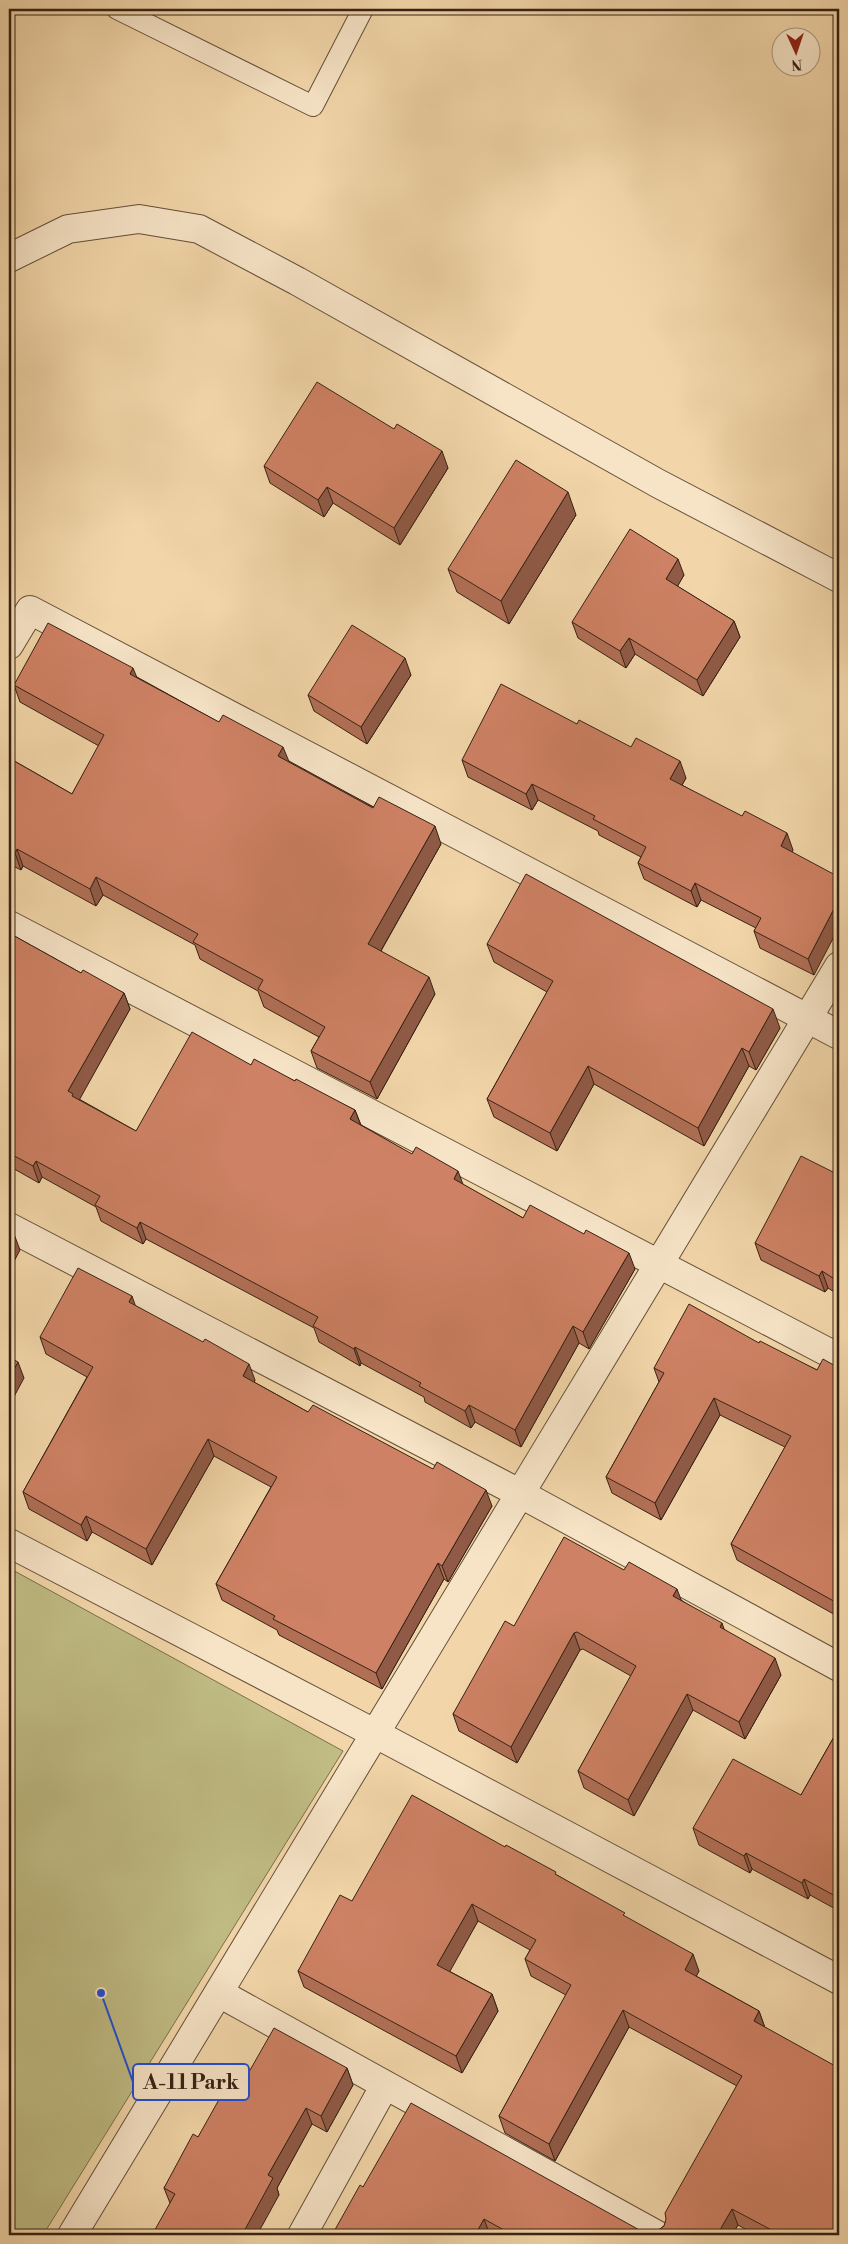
<svg xmlns="http://www.w3.org/2000/svg" width="848" height="2244" viewBox="0 0 848 2244" font-family="'Libre Bodoni',serif">
<style>
.green{fill:#c0bc84;stroke:#7b6f4c}
.lines{fill:none;stroke-linecap:round;stroke-linejoin:round}
.service-casing{stroke:#654f39;stroke-width:22}
.minor-casing{stroke:#654f39;stroke-width:30}
.tertiary-casing{stroke:#654f39;stroke-width:30}
.service{stroke:#f7e4c7;stroke-width:20}
.minor{stroke:#f7e4c7;stroke-width:28}
.tertiary{stroke:#f7e4c7;stroke-width:28}
.wall{fill:#b16f56;stroke:#362214}
.shaded-wall{fill:#905a46;stroke:#362214}
.building{fill:#ce8164;stroke:#362214}
.leader{fill:none;stroke:#1d4ed8;stroke-width:2}
.callout-dot{fill:#1d4ed8;stroke:#f7e4c7;stroke-width:2}
.callout{fill:#f7e4c7;stroke:#1d4ed8;stroke-width:2}
.callout-label{font-size:21px;text-anchor:middle;font-weight:bold;fill:#362214}
</style>
<rect width="100%" height="100%" fill="#f2d6a9"/>
<filter id="stains"><feTurbulence type="fractalNoise" baseFrequency=".004" numOctaves="4"/><feColorMatrix values="0 0 0 0 .2 0 0 0 0 .09 0 0 0 0 .02 0 0 0 .5 -.17"/></filter>
<radialGradient id="worn" r=".72"><stop offset=".6" stop-color="#630" stop-opacity="0"/><stop offset="1" stop-color="#630" stop-opacity=".3"/></radialGradient>
<path class="green" d="M9 1568 343 1751 43 2235H9Z"/>
<g class="lines">
<g class="service-casing">
<path id="service" d="M117 9 313 106 363 9"/>
</g>
<g class="minor-casing">
<path id="minor" d="M9 645 30 610 839 1035
M9 925 839 1358
M9 1227 521 1494 839 1667
M9 1543 376 1734 839 1980
M219 1993 657 2235
M72 2235 839 966
M302 2235 385 2085"/>
</g>
<g class="tertiary-casing">
<path id="tertiary" d="M9 258 68 229 139 219 199 229 297 281 659 484 839 578"/>
</g>
<use href="#service" class="service"/>
<use href="#minor" class="minor"/>
<use href="#tertiary" class="tertiary"/>
</g>
<path class="wall" d="M264 466 448 468 400 545 333 503 324 517 270 483Z
M576 515 509 624 457 592 448 569Z
M684 575 677 586 734 621 740 637 703 696 635 654 626 668 578 638 572 622Z
M411 675 367 744 314 711 308 695Z
M137 677 289 761 441 844 381 951 435 994 377 1099 317 1068 311 1051 319 1037 264 1007 258 991 200 959 195 945 103 895 96 906 23 866 21 870 9 864V758L72 794 99 746 20 702 14 685Z
M577 724 686 778 682 785 793 850 792 852 814 975 760 948 754 931 756 928 701 900 697 907 644 879 638 863 641 857 599 835 598 831 538 800 532 810 468 777 462 760Z
M9 933 81 973 124 993 130 1009 79 1099 136 1131 251 1065 295 1081 355 1110 361 1125 463 1185 523 1218 635 1269 589 1349 579 1343 521 1447 475 1422 471 1428 425 1402 424 1397 361 1363 360 1366 319 1342 314 1328 146 1239 143 1244 101 1221 96 1207 42 1177 39 1183 9 1166Z
M487 944 780 1028 756 1070 749 1066 704 1146 594 1084 557 1151 494 1117 487 1099 547 992 494 962Z
M839 1175V1295L828 1288 825 1292 761 1260 755 1243Z
M136 1306 255 1380 254 1382 308 1412 492 1506 448 1582 444 1579 382 1689 279 1635 277 1630 222 1600 216 1584 271 1487 214 1456 152 1565 92 1532 87 1541 29 1509 23 1492 87 1377 46 1354 40 1337Z
M759 1343 817 1370 839 1368V1617L737 1560 731 1544 785 1447 720 1415 661 1520 612 1493 606 1477 659 1382 654 1368Z
M624 1570 681 1600 725 1630 781 1675 745 1739 693 1710 634 1816 584 1788 578 1771 631 1676 583 1649 580 1650 517 1763 459 1731 453 1714 514 1626Z
M839 1728V1911L810 1895 808 1899 752 1869 750 1873 699 1845 693 1828 801 1795Z
M557 1875 626 1917 699 1971 696 1976 759 2011 839 2235H756L738 2225 732 2235H332L363 2187 653 2234 664 2226 737 2086 629 2027 555 2161 505 2133 499 2116 566 1995 531 1976 525 1959 530 1950 478 1921 449 1971 492 1994 498 2011 462 2073 304 1987 298 1971 352 1901Z
M347 2068 353 2085 327 2132 312 2124 277 2188 279 2195 170 2203 164 2188 198 2137 241 2086Z"/>
<path class="shaded-wall" d="M442 451 448 468 400 545 394 528Z
M327 487 333 503 324 517 318 500Z
M568 492 576 515 509 624 501 601Z
M678 559 684 575 672 596 666 579Z
M734 621 740 637 703 696 697 680Z
M629 638 635 654 626 668 620 651Z
M405 658 411 675 367 744 361 727Z
M133 668 140 685 130 674Z
M283 747 290 764 278 756Z
M680 761 686 778 676 795 670 779Z
M532 784 538 800 532 810 526 794Z
M435 826 441 844 375 961 368 944Z
M787 833 793 850 787 862 781 846Z
M17 849 23 866 21 870 15 853Z
M96 877 103 895 96 906 90 889Z
M695 883 701 900 697 907 691 891Z
M839 899V927L814 975 808 959Z
M429 977 435 994 377 1099 370 1082Z
M124 993 130 1009 77 1104 68 1091Z
M773 1009 780 1028 756 1070 749 1052Z
M742 1048 749 1066 704 1146 698 1128Z
M588 1066 594 1084 557 1151 550 1133Z
M355 1110 361 1126 350 1119Z
M36 1161 42 1177 39 1183 33 1166Z
M458 1171 464 1187 454 1179Z
M140 1222 146 1239 143 1244 137 1228Z
M14 1234 20 1250 9 1271V1244Z
M629 1253 635 1269 589 1349 583 1332Z
M822 1271 828 1288 825 1292 819 1276Z
M132 1296 138 1313 129 1302Z
M573 1326 579 1343 521 1447 515 1430Z
M355 1347 361 1363 360 1366 354 1349Z
M18 1362 24 1378 9 1406V1379Z
M249 1364 255 1380 249 1392 243 1376Z
M714 1398 720 1415 661 1520 655 1503Z
M469 1405 475 1422 471 1428 465 1411Z
M208 1439 214 1456 152 1565 146 1549Z
M486 1490 492 1506 448 1582 442 1566Z
M86 1516 92 1532 87 1541 81 1525Z
M438 1563 444 1579 382 1689 376 1673Z
M677 1589 683 1605 673 1596Z
M722 1623 728 1640 720 1627Z
M574 1633 580 1650 517 1763 511 1747Z
M775 1658 781 1675 745 1739 739 1722Z
M687 1694 693 1710 634 1816 628 1800Z
M746 1853 752 1869 750 1873 744 1856Z
M804 1879 810 1895 808 1899 802 1883Z
M472 1904 478 1921 444 1982 437 1965Z
M693 1954 699 1971 691 1987 685 1970Z
M492 1994 498 2011 462 2073 456 2056Z
M623 2010 629 2027 555 2161 549 2144Z
M759 2011 765 2028 754 2021Z
M347 2068 353 2085 327 2132 321 2116Z
M306 2108 312 2124 277 2188 279 2195 257 2235H242L268 2175Z
M732 2209 738 2225 732 2235H717Z
M484 2219 490 2235H475Z"/>
<path class="building" d="M317 382 394 429 397 424 442 451 394 528 327 487 318 500 264 466Z
M516 460 568 492 501 601 448 569Z
M630 529 678 559 666 579 734 621 697 680 629 638 620 651 572 622Z
M48 623 133 668 130 674 219 722 223 715 283 747 278 756 373 808 379 797 435 826 368 944 429 977 370 1082 311 1051 325 1027 258 989 263 980 193 942 198 934 96 877 90 889 17 849 15 853 9 850V758L72 794 104 735 14 685Z
M352 625 405 658 361 727 308 695Z
M501 684 577 724 579 720 631 747 636 738 680 761 670 779 742 816 745 811 787 833 781 846 839 877V899L808 959 754 931 761 918 695 883 691 891 638 863 646 847 593 819 595 816 532 784 526 794 462 760Z
M526 874 773 1009 749 1052 742 1048 698 1128 588 1066 550 1133 487 1099 553 981 487 944Z
M9 933 81 973 83 970 124 993 68 1091 73 1094 72 1096 136 1131 192 1032 251 1065 254 1059 295 1081 296 1079 355 1110 350 1119 412 1154 416 1147 458 1171 454 1179 523 1218 530 1205 584 1234 586 1230 629 1253 583 1332 573 1326 515 1430 469 1405 465 1411 419 1386 421 1383 355 1347 354 1349 313 1326 318 1317 140 1222 137 1228 95 1205 100 1196 36 1161 33 1166 9 1153Z
M801 1156 839 1175V1282L822 1271 819 1276 755 1243Z
M9 1231 14 1234 9 1244Z
M78 1268 132 1296 129 1302 203 1342 205 1339 249 1364 243 1376 308 1412 313 1405 433 1469 437 1462 486 1490 442 1566 438 1563 376 1673 273 1619 275 1616 216 1584 277 1477 208 1439 146 1549 86 1516 81 1525 23 1492 93 1367 40 1337Z
M689 1304 759 1343 760 1341 817 1370 823 1359 839 1368V1604L731 1544 791 1436 714 1398 655 1503 606 1477 664 1373 654 1368Z
M9 1357 18 1362 9 1379Z
M564 1537 624 1570 629 1562 677 1589 673 1596 722 1623 720 1627 775 1658 739 1722 687 1694 628 1800 578 1771 636 1666 577 1632 574 1633 511 1747 453 1714 505 1621 514 1626Z
M839 1728V1898L804 1879 802 1883 746 1853 744 1856 693 1828 733 1759 801 1795Z
M412 1795 505 1847 506 1845 556 1872 555 1874 625 1913 623 1915 693 1954 685 1970 759 2011 754 2021 839 2068V2235H794L789 2232 787 2235H781L732 2209 717 2235H513L484 2219 475 2235H332L360 2185 363 2187 411 2103 643 2232 653 2234 664 2226 666 2219 665 2213 742 2076 623 2010 549 2144 499 2116 571 1985 525 1959 536 1940 472 1904 437 1965 492 1994 456 2056 298 1971 340 1895 352 1901Z
M274 2028 347 2068 321 2116 306 2108 268 2175 273 2178 242 2235H152L175 2194 164 2188 193 2134 198 2137 230 2080 241 2086Z"/>
<path class="leader" d="M101 1993L133 2082"/>
<circle class="callout-dot" cx="101" cy="1993" r="5"/>
<rect class="callout" x="133" y="2064" width="116" height="36" rx="5"/>
<g class="callout-label">
<text x="191" y="2089">A-11 Park</text>
</g>
<rect width="848" height="2244" fill="none" stroke="#f2d6a9" stroke-width="30"/>
<rect x="10" y="10" width="828" height="2224" fill="none" stroke="#362214" stroke-width="2.5"/>
<rect x="15" y="15" width="818" height="2214" fill="none" stroke="#362214"/>
<g transform="translate(796 52) rotate(177)"><circle r="24" fill="#f7e4c7" stroke="#aa967f"/>
<path d="M0-4L9 19L0 12L-9 19Z" fill="#8f2418"/>
<text y="-8" font-size="14" font-weight="bold" text-anchor="middle" fill="#362214">N</text>
</g>
<rect width="100%" height="100%" filter="url(#stains)"/>
<rect width="100%" height="100%" fill="url(#worn)"/>
</svg>
